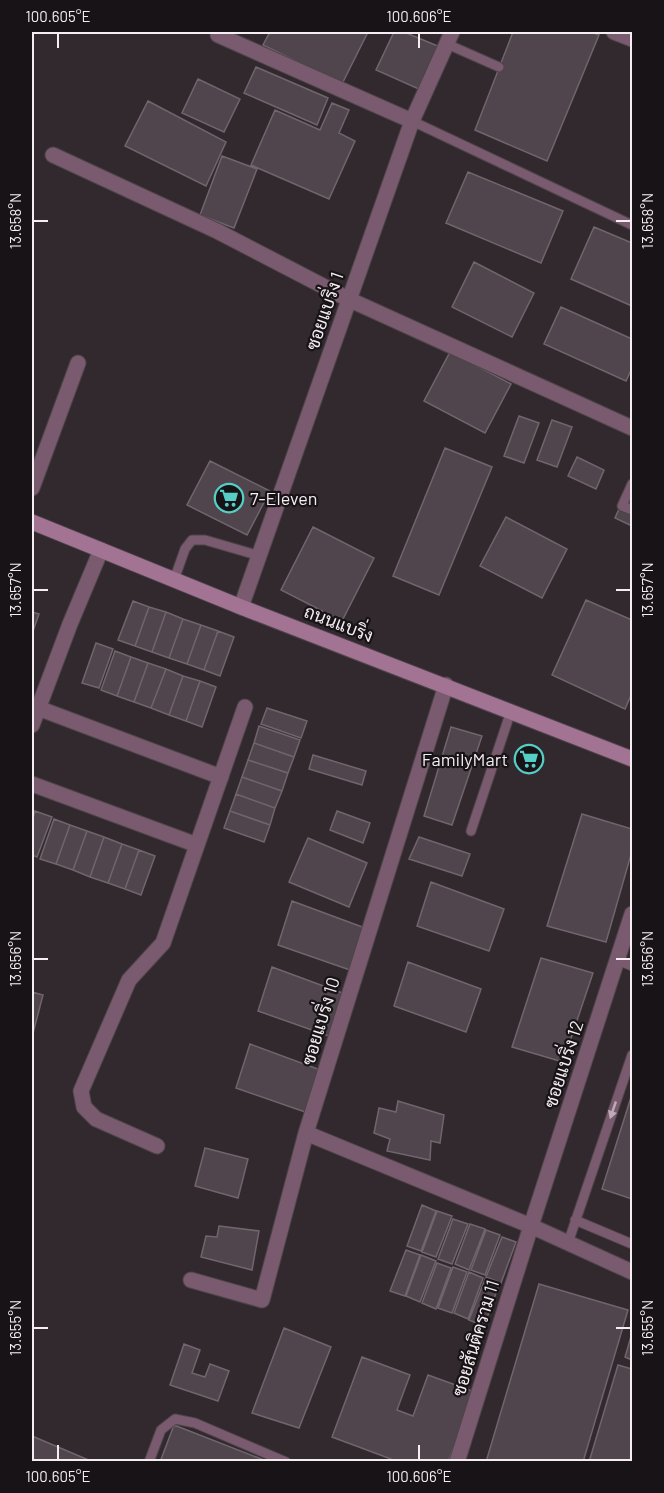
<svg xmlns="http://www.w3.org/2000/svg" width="664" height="1493" viewBox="0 0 664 1493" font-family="Barlow,Sarabun,sans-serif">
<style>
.building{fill:#50454c;stroke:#70656c;stroke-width:1.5}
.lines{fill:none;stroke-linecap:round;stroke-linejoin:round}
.service-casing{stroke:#4d444a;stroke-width:11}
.minor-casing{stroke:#4d444a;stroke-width:17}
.secondary-casing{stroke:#4d444a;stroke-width:17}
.service{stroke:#795a6e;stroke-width:9}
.minor{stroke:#795a6e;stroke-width:15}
.secondary{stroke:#a37394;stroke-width:15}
.oneway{fill:#bdabb7}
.ticks{fill:none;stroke:#f4edf2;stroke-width:2}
.labels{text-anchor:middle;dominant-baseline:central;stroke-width:4.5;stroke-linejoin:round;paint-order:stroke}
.street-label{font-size:18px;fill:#f4edf2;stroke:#171316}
.poi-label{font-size:18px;fill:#f4edf2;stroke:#171316;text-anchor:start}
.neatline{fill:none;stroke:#f4edf2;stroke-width:2}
.ticks-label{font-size:15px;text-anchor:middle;fill:#f4edf2}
</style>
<rect width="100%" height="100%" fill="#32292f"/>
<path class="building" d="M270 32H368L342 84 263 45Z
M394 32H404L440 47 421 90 376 70Z
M513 32H591L599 35 547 161 475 130Z
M256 67 328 98 317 125 244 93Z
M198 79 240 99 224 132 182 113Z
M148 101 226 142 206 186 125 146Z
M332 103 349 110 339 133 355 141 329 199 251 165 275 110 320 130Z
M222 156 257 169 234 228 200 215Z
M468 172 563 211 541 263 446 223Z
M594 227 632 243V306L571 279Z
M474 262 534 293 512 337 452 307Z
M561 307 632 339V368L626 381 544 344Z
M450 352 511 384 485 433 424 401Z
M519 416 539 423 524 463 504 456Z
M552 420 572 427 557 467 537 460Z
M445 448 492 467 439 595 393 576Z
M577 457 604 470 596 489 568 476Z
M210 461 270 491 247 535 187 505Z
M623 500 632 504V526L615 518Z
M506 517 567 549 542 598 480 566Z
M313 527 374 558 342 621 281 590Z
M586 600 632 620V693L625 709 552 675Z
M133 601 149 607 135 646 118 640Z
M149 607 166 612 152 652 135 646Z
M32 612 39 614 33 631H32Z
M166 612 183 619 169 658 152 652Z
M183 619 201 625 187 664 169 658Z
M201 625 218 631 204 670 187 664Z
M218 631 234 637 220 676 204 670Z
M96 643 113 649 99 688 82 683Z
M115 651 131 657 117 696 101 690Z
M131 657 148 663 134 702 117 696Z
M148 663 166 669 151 708 134 702Z
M166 669 183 676 169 715 151 708Z
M183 676 200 681 186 721 169 715Z
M200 681 216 687 202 727 186 721Z
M267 708 307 721 301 738 261 724Z
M259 726 300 740 294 757 254 743Z
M451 727 482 736 452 825 424 816Z
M254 743 294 757 288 773 248 760Z
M313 755 366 771 362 785 309 769Z
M248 760 288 773 282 791 242 777Z
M242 777 282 791 275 808 236 794Z
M236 794 275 808 270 825 230 811Z
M35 811 52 817 37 857 32 855V821Z
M230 811 270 825 264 842 224 828Z
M337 811 370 823 363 843 330 830Z
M582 814 632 829V851L606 942 547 926Z
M54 819 70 825 56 864 40 859Z
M70 825 87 831 73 870 56 864Z
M87 831 104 837 90 877 73 870Z
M104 837 122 844 108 883 90 877Z
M419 837 470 854 462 876 409 859Z
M308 838 367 863 349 907 289 882Z
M122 844 139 850 125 889 108 883Z
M139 850 155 856 141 895 125 889Z
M431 882 504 909 489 951 417 926Z
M292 901 365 928 350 970 278 945Z
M541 958 593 973 563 1062 512 1047Z
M408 962 481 989 466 1032 394 1006Z
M272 967 345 994 329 1036 258 1011Z
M32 992 43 995 32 1037Z
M250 1044 323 1071 308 1113 236 1088Z
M632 1094V1199L602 1189Z
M398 1101 444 1115 440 1143 431 1141 430 1160 387 1151 390 1139 374 1133 379 1108 396 1112Z
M205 1148 248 1159 238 1198 195 1186Z
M422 1205 436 1211 421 1251 407 1246Z
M437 1211 452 1216 436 1257 422 1252Z
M453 1219 468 1224 452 1264 438 1259Z
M470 1224 485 1229 469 1270 455 1264Z
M219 1226 259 1231 252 1270 201 1257 206 1236 217 1237Z
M486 1230 500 1235 485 1275 471 1270Z
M502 1237 516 1242 501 1283 486 1277Z
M406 1250 420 1255 405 1296 390 1291Z
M421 1255 436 1261 420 1302 406 1296Z
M437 1263 451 1268 436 1309 422 1303Z
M453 1267 467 1272 452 1313 438 1308Z
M469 1272 483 1278 468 1319 454 1313Z
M485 1279 499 1285 484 1326 469 1320Z
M539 1284 628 1310 583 1462H486Z
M284 1328 331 1347 299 1428 252 1413Z
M632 1333V1360L625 1357Z
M184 1344 200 1350 192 1373 205 1377 210 1364 229 1371 218 1401 170 1385Z
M362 1357 410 1375 397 1410 413 1416 428 1375 475 1392 448 1462H399L332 1437Z
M618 1365 632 1369V1462H589Z
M174 1425 269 1462H160Z
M32 1436 91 1461V1462H32Z"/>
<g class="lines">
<g class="service-casing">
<path id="service" d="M447 44 499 67
M412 121 632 225
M632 484 622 506 632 510
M174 580 185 549 192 540H205L260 556
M471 831 511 711
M617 960 632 966
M575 1220 632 1244
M568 1243 632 1055
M149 1462 161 1430 175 1419 195 1423 286 1462"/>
</g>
<g class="minor-casing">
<path id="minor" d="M614 32 632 39
M218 35 412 121
M53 155 217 231 348 299 632 428
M32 488 78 363
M241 607 412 121 452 32
M38 708 221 777
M32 725 70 624 101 550
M32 784 197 845
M306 1133 531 1226 632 1272
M157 1146 96 1119 84 1107 81 1091 129 980 163 943 245 707
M191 1280 262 1300 306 1133 446 685
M457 1462 531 1226 632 914"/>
</g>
<g class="secondary-casing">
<path id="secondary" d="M32 522 241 607 632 759"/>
</g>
<use href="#service" class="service"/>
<use href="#minor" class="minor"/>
<use href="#secondary" class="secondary"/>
</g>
<defs><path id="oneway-solid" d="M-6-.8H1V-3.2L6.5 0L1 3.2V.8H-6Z" transform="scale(1.5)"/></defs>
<use class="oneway" href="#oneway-solid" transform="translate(613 1110) rotate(109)"/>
<path class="ticks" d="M58 33V48M419 33V48M33 221H48M616 221H631M33 590H48M616 590H631M33 959H48M616 959H631M33 1328H48M616 1328H631M58 1445V1460M419 1445V1460"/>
<defs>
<g id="supermarket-ring" transform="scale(1.5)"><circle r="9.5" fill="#171316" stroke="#55cec6" stroke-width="1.5"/><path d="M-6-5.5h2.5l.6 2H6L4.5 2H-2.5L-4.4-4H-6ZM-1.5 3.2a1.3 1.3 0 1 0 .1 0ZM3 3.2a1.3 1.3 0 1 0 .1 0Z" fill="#55cec6"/></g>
</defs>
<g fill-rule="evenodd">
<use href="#supermarket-ring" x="229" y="498"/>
<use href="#supermarket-ring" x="529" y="759"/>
</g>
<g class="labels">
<g class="street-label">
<text transform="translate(324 311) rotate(-71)">ซอยแบริ่ง 1</text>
<text transform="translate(339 623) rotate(21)">ถนนแบริ่ง</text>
<text transform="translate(320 1021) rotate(-73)">ซอยแบริ่ง 10</text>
<text transform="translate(563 1064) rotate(-72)">ซอยแบริ่ง 12</text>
<text transform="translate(475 1338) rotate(-73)">ซอยสันติคราม 11</text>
</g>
<g class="poi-label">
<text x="250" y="498">7-Eleven</text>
<text x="508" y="759" text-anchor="end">FamilyMart</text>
</g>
</g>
<rect width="664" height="1493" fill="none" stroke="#171316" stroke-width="66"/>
<rect x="33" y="33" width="598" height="1427" class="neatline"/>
<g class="ticks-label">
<text x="58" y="22">100.605°E</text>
<text x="419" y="22">100.606°E</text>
<text transform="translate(16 221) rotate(-90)" y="5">13.658°N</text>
<text transform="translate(648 221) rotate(-90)" y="5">13.658°N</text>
<text transform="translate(16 590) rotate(-90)" y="5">13.657°N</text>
<text transform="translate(648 590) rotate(-90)" y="5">13.657°N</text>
<text transform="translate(16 959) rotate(-90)" y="5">13.656°N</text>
<text transform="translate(648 959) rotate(-90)" y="5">13.656°N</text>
<text transform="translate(16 1328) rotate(-90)" y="5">13.655°N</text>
<text transform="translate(648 1328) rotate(-90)" y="5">13.655°N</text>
<text x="58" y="1482">100.605°E</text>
<text x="419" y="1482">100.606°E</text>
</g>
</svg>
